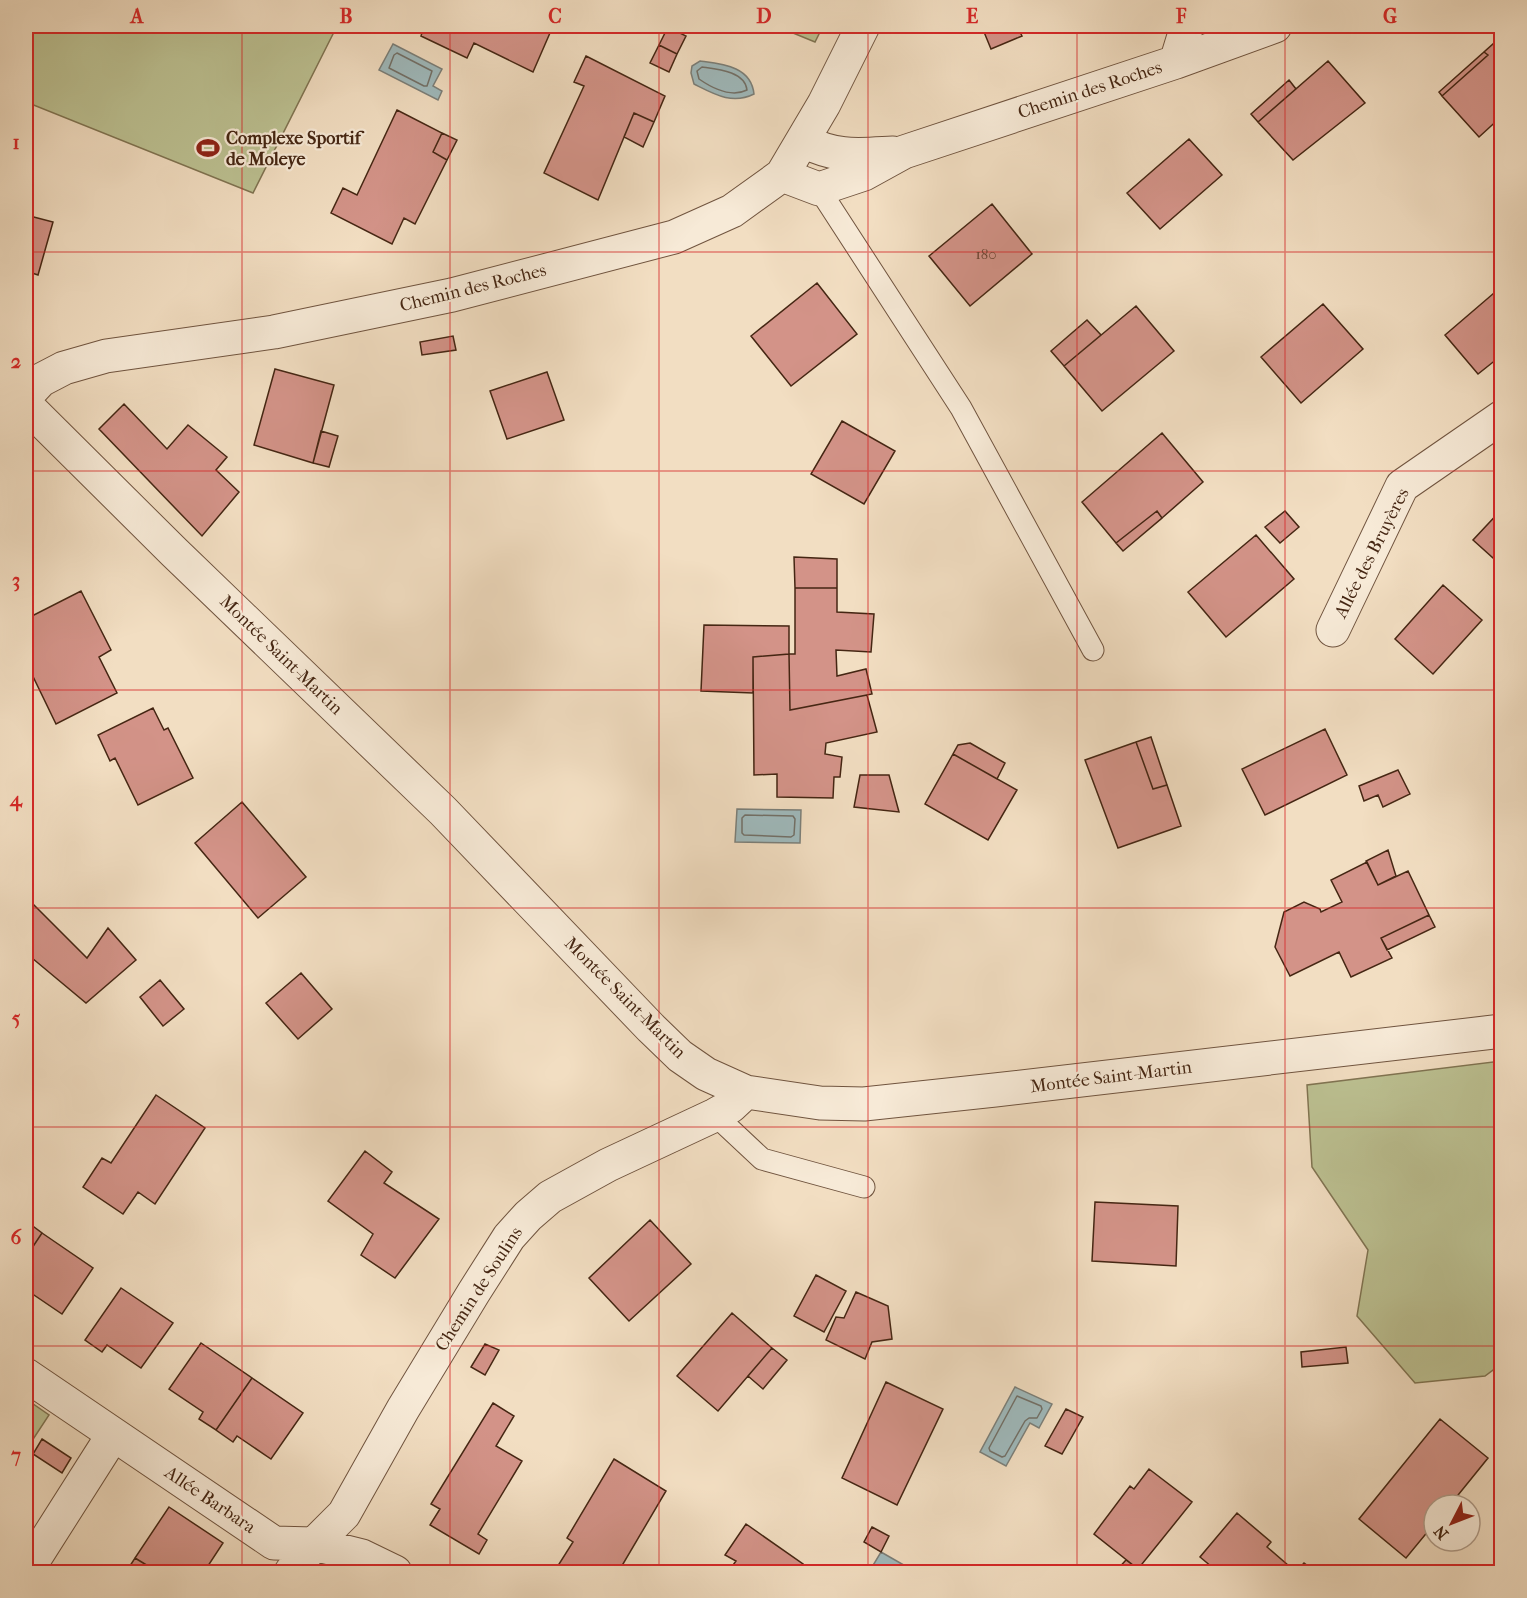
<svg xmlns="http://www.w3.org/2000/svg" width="1527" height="1598" viewBox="0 0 1527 1598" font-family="'IM FELL French Canon',serif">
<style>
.green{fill:#bcc192;stroke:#807452;stroke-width:1.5}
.water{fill:#9fbabd;stroke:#7b7f79;stroke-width:1.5}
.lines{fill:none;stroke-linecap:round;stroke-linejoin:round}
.shore{stroke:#727068;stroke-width:1.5}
.building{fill:#d39388;stroke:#452613;stroke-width:1.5}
.service-casing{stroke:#70543f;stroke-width:23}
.minor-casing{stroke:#70543f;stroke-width:35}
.service{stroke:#f7ead7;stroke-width:21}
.minor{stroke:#f7ead7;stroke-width:33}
.grid{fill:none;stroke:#d62828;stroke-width:1.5;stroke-opacity:0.55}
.labels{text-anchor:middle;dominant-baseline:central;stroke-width:4.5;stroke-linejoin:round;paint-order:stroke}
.number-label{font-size:15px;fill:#684130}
.street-label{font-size:18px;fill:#452613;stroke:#f7ead7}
.poi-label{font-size:18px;font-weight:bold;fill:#452613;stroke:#f7ead7;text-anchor:start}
.neatline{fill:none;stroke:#d62828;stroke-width:2}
.grid-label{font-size:20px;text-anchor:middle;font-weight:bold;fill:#d62828}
</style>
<rect width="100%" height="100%" fill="#f2dec2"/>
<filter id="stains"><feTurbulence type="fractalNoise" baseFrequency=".00333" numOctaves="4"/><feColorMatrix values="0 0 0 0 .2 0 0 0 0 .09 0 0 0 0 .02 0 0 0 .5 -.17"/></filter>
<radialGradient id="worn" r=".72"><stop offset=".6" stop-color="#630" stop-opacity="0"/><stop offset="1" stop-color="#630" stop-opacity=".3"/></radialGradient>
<path class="green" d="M26 26H337L253 193 26 102Z
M776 26H823L815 42Z
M1501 1061V1364L1485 1376 1415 1383 1357 1316 1368 1250 1312 1167 1307 1085Z
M26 1399 49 1415 26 1450Z"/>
<path class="water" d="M393 44 442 69 433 86 442 91 438 100 379 70Z
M700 61C722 64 751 66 754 94 732 105 714 94 694 84L691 73 692 66Z
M737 809 801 810 800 843 735 842Z
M1015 1387 1052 1404 1039 1428 1030 1423 1006 1466 980 1452Z
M881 1552 916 1572H869Z"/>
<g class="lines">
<path class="shore" d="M397 53 432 71 427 86H424L389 68 394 55Z
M702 67C716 69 745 71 747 90 731 98 712 88 699 79L697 71Z
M745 815 793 816 795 819 794 835 791 837 744 835 742 833V818Z
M1017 1396 1041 1406 1042 1409 1037 1418H1029L1025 1421 1005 1456 1002 1457 990 1451 989 1448Z"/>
</g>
<path class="building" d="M424 26H553L533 72 474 43 467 58 421 36Z
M1000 26H1017L1022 36 991 49 984 32Z
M668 27 686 36 677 54 659 45Z
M1502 36V116L1479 137 1442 96 1488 55 1484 52Z
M659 45 677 54 669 72 650 63Z
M1484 52 1488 55 1442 96 1439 92Z
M586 56 665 96 654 122 634 113 598 200 544 173 584 86 574 82Z
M1328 61 1365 103 1293 160 1258 122Z
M1289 80 1296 89 1258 122 1251 114Z
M397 110 442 133 433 152 447 160 415 224 404 218 392 244 331 213 343 188 357 195Z
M634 113 654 122 643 147 624 137Z
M442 133 457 140 447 160 433 152Z
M1189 139 1222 175 1160 229 1127 193Z
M992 204 1032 254 970 306 929 256Z
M26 215 53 222 38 275 26 271Z
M817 283 857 334 791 386 751 336Z
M1501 287 1502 355 1478 374 1445 335Z
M1323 304 1363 349 1301 403 1261 357Z
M1136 306 1174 351 1102 411 1064 366Z
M1087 320 1101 335 1064 366 1051 351Z
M453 336 456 350 422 355 420 342Z
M275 369 334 385 313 463 254 445Z
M547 372 564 420 507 439 490 391Z
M124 404 167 449 188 425 227 457 216 470 239 492 202 536 99 429Z
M842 421 895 451 864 504 811 474Z
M321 431 338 436 329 467 313 463Z
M1162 433 1203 482 1162 518 1157 511 1116 543 1082 502Z
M1502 509V566L1473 540Z
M1157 511 1162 518 1123 551 1116 543Z
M1285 511 1299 527 1280 543 1265 527Z
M1256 535 1294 579 1226 637 1188 592Z
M794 557 837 559V588H795Z
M1443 585 1482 620 1433 674 1395 639Z
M795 588H837V612L874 614 871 652 836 650 837 676 866 669 872 694 790 710 789 654H795Z
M81 591 111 650 99 657 117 693 56 724 26 662V619Z
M704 625 789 626V654L753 657V693L701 691Z
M789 654 790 710 867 695 877 732 826 743 825 754 842 757 840 777H834L833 798 777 797V774L754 775 753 657Z
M153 708 164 730 168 728 193 778 138 805 115 758 110 761 98 735Z
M1325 729 1347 775 1265 815 1242 769Z
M1151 737 1167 785 1153 789 1136 742Z
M1136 742 1153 789 1167 785 1181 826 1118 848 1085 760Z
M970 743 1005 763 997 779 953 754 958 745Z
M953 754 1017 790 988 840 925 804Z
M1398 770 1410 794 1383 807 1378 795 1364 801 1359 786Z
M860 775H889L899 812 854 807Z
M242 802 306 877 258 918 195 843Z
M1388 850 1396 876 1378 885 1366 861Z
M1367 862 1378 885 1408 871 1429 915 1381 938 1392 958 1351 977 1339 952 1290 976 1275 947 1284 912 1304 902 1320 909 1321 912 1342 902 1331 880Z
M26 897 87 958 108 928 136 960 86 1003 26 953Z
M1429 915 1435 927 1387 950 1381 938Z
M301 973 332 1009 298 1039 266 1003Z
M160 980 184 1009 163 1026 140 997Z
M156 1095 205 1128 155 1204 138 1192 123 1214 83 1187 102 1158 111 1163Z
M365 1151 392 1172 384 1183 439 1219 395 1278 361 1255 373 1234 328 1201Z
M1095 1202 1178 1206 1176 1266 1092 1261Z
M650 1220 691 1264 629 1321 589 1278Z
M26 1221 42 1233 26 1257Z
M42 1233 93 1268 62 1314 28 1291 26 1294V1257Z
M816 1275 846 1291 824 1332 794 1316Z
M121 1288 173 1323 141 1368 107 1345 102 1352 85 1340Z
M856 1292 888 1306 892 1339 872 1342 865 1359 826 1340 836 1317 844 1318Z
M732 1313 772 1348 718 1411 677 1376Z
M201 1343 252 1378 216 1430 199 1419 203 1412 169 1389Z
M485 1344 499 1350 485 1375 471 1367Z
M1346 1347 1348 1363 1302 1367 1301 1352Z
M772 1348 787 1360 763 1389 748 1376Z
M252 1378 303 1413 271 1459 237 1436 233 1442 216 1430Z
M886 1382 943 1409 897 1505 842 1478Z
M493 1403 514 1416 496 1446 522 1461 478 1534 487 1540 479 1554 430 1525 440 1509 431 1504Z
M1066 1409 1083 1417 1062 1454 1045 1446Z
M1440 1419 1488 1458 1450 1505H1434V1524L1406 1558 1359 1519Z
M42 1439 71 1458 62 1473 33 1454Z
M614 1459 666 1491 620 1569 626 1572H554L573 1542 567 1538Z
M1149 1469 1192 1502 1138 1569 1094 1534 1130 1486 1134 1489Z
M169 1507 223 1543 204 1572H194L186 1567 183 1572H158L135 1558Z
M1237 1513 1271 1542 1267 1547 1296 1572 1304 1563 1316 1572H1218L1200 1557Z
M746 1524 803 1564 797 1572H728L736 1561 725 1555Z
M872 1527 889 1536 881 1552 864 1542Z
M135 1558 158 1572H126Z
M1126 1560 1142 1572H1115Z"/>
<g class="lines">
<g class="service-casing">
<path id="service" d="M819 189 961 408 1093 650
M715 1115 762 1159 864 1187"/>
</g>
<g class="minor-casing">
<path id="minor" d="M1176 62 1187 26
M803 141C838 158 856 155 893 153
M782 175 819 189 864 174 904 152 1176 62 1275 26
M26 396 41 380 64 368 106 356 274 332 452 295 674 237 732 211 782 175 824 104 863 26
M26 405 174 552 443 811 651 1028 680 1056 706 1074 746 1092 820 1103 864 1104 995 1090 1502 1031
M1333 630 1402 486 1502 417
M26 1375 274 1543 314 1544 362 1556 395 1572
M26 1572 113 1435
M291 1572 314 1544 344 1514 403 1409 474 1292 509 1237 528 1216 550 1197 608 1165 715 1115 731 1106 746 1092"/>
</g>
<use href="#service" class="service"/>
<use href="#minor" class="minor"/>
</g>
<path class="grid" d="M242 26V1572M450 26V1572M659 26V1572M868 26V1572M1077 26V1572M1285 26V1572M26 252H1502M26 471H1502M26 690H1502M26 908H1502M26 1127H1502M26 1346H1502"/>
<defs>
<g id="stadium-bare" transform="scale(1.8)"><path d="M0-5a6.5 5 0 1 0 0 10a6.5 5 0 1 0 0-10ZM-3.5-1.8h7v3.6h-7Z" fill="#8f2418" stroke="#f7ead7" stroke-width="2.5" paint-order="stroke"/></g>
</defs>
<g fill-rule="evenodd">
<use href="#stadium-bare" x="208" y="148"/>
</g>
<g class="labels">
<g class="number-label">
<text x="986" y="254">180</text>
</g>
<g class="street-label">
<text transform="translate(1090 90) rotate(-18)">Chemin des Roches</text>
<text transform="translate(473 288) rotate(-14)">Chemin des Roches</text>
<text transform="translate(1372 553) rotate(-63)">Allée des Bruyères</text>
<text transform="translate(281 655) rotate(44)">Montée Saint-Martin</text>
<text transform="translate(625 998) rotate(45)">Montée Saint-Martin</text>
<text transform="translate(1111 1077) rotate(-7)">Montée Saint-Martin</text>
<text transform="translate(479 1289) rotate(-57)">Chemin de Soulins</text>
<text transform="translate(210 1500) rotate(34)">Allée Barbara</text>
</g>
<g class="poi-label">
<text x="226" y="138">Complexe Sportif<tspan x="226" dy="21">de Moleye</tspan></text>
</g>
</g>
<rect width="1527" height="1598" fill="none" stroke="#f2dec2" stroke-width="66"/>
<g transform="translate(1452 1523) rotate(228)"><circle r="28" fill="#f7ead7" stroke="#b09c89" stroke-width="1.5"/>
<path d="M0-4.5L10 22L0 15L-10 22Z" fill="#8f2418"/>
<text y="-9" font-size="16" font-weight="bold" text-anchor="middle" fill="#452613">N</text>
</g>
<rect x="33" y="33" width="1461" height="1532" class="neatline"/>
<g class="grid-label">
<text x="137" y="23">A</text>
<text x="346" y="23">B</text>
<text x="555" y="23">C</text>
<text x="764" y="23">D</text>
<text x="972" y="23">E</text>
<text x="1181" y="23">F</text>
<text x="1390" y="23">G</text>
<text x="16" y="149">1</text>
<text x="16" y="368">2</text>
<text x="16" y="587">3</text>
<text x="16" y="806">4</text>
<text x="16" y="1025">5</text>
<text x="16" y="1244">6</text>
<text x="16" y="1462">7</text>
</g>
<rect width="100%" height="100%" filter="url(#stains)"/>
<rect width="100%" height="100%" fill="url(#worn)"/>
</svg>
